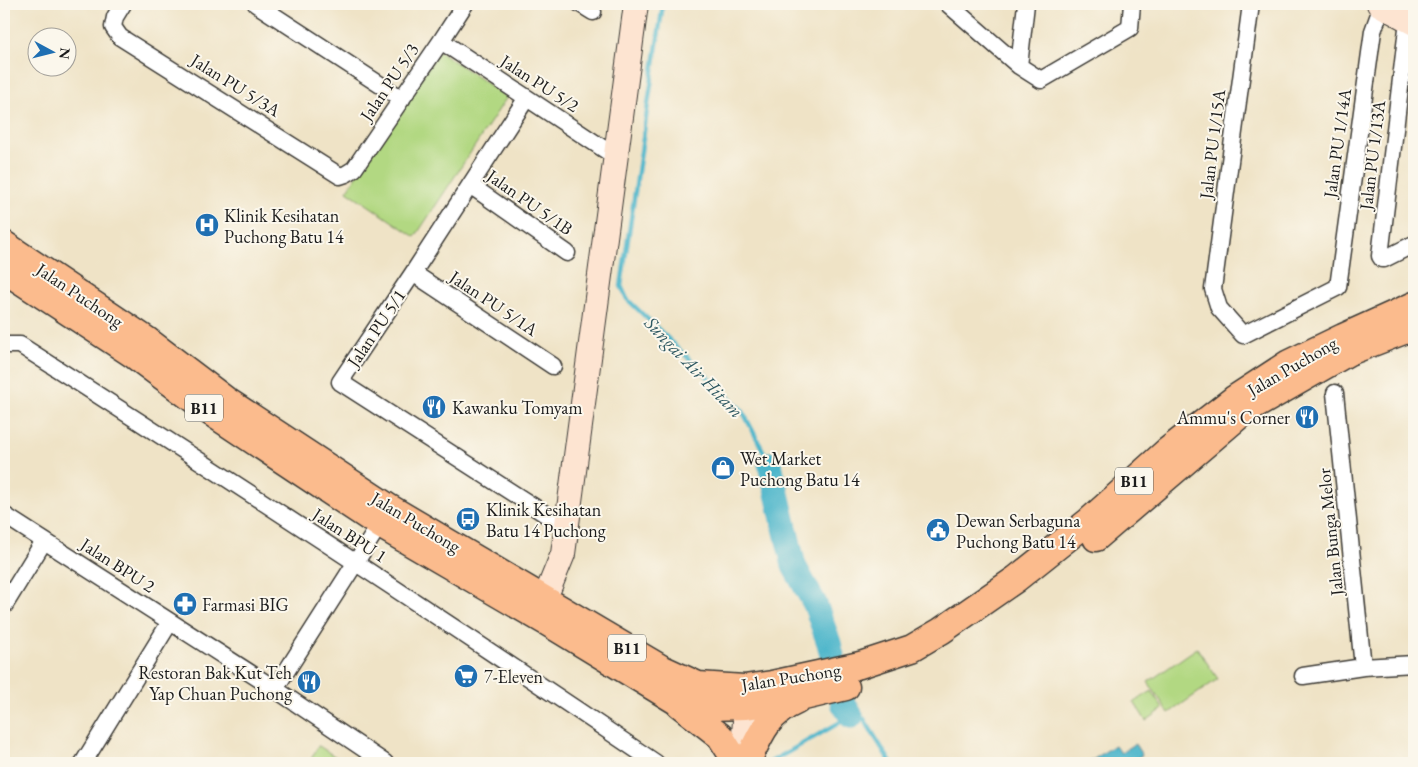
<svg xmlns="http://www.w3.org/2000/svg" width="1418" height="767" viewBox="0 0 1418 767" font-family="'EB Garamond',serif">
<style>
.green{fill:#b2d882;stroke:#677a4f}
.water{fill:#4cb5ca;stroke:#346873}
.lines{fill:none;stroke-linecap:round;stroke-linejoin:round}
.stream{stroke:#4cb5ca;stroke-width:4.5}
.river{stroke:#4cb5ca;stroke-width:25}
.street-casing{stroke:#3c3a36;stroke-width:19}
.secondary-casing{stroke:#3c3a36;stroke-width:26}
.primary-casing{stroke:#3c3a36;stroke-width:29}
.street{stroke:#fff;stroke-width:16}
.secondary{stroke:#fde4d1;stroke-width:24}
.primary{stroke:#fbbb8d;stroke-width:26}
.labels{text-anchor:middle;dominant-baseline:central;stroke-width:4;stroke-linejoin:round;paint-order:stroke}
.shield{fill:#fbf7ec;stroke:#5f5e5a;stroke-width:1}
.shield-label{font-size:16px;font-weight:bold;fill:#1c1c1c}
.street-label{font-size:18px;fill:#1c1c1c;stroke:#fbf7ec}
.poi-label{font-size:18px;fill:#1c1c1c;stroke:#fbf7ec;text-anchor:start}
.water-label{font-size:19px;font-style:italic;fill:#2f5962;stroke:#fbf7ec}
</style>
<rect width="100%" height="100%" fill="#fbf7ec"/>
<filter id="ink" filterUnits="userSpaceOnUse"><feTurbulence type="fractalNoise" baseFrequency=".02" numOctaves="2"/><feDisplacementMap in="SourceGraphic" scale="10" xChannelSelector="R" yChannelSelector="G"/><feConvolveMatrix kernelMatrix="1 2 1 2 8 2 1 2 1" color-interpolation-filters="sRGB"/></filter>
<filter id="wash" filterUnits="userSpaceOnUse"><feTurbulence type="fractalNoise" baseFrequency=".0096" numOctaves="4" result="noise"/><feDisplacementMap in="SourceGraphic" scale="20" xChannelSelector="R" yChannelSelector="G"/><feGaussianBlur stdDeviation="1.12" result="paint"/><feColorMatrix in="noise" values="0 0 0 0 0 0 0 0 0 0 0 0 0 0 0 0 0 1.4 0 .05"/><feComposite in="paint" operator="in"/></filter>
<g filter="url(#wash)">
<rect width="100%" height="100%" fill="#efe3c6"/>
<path class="green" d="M439 51 507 97 415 237 347 191Z
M1197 648 1218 679 1169 713 1148 682Z
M1152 691 1163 709 1146 721 1134 702Z
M318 746H319L345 763H309Z"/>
<path class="water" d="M1135 744 1142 755 1129 763H1088L1115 745 1121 753Z"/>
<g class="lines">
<path class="stream" d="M663 4 621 286 627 299 742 410 770 464
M769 763 851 716 864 719 891 763"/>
<path class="river" d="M770 464 794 566 815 604 829 643 843 703 851 716"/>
</g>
</g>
<g filter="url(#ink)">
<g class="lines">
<g class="street-casing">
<path id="street" d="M123 4 115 17 113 27 120 37 340 176 346 174 354 169 441 41 465 4
M256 4 402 99
M580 4 593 12
M948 4 1019 66 1041 80 1130 28 1132 4
M1251 4 1213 289 1219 308 1243 335 1338 287 1373 31 1382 6
M1408 20 1380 256 1382 259H1384L1414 244
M441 41 616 157
M1019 66 1026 4
M526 99 413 273 340 382 567 528
M470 185 567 253
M413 273 553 366
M4 345H20C234 482 446 621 656 763
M1335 393 1363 667
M4 515 275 689 385 763
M4 606 44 541
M1303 676 1363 667 1414 664
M275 689 384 518
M83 763 170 622"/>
</g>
<g class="secondary-casing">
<path id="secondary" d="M1379 4 1414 23
M545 598 563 554 636 4
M742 763 746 706 744 688"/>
</g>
<g class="primary-casing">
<path id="primary" d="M4 244 147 340 226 400 390 508 661 668 698 685 744 688 772 684 860 665 912 648 941 631 1016 579 1089 521 1167 451 1234 399 1289 363 1343 337 1414 305
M4 270 135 356 213 414 380 525 548 623 676 701 711 707 746 706 804 697 846 687
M1096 538 1241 414 1349 352 1414 327
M679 704 720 736 737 763
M747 763C760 735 767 714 797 701"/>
</g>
<use href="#street" class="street"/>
<use href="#secondary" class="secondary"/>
<use href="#primary" class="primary"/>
</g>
</g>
<defs>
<g id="hospital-disc" transform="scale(1.25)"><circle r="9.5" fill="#1f6fb2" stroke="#fbf7ec"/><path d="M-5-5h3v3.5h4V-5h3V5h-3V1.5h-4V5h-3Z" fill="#fff"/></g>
<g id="restaurant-disc" transform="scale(1.25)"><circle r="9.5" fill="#1f6fb2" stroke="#fbf7ec"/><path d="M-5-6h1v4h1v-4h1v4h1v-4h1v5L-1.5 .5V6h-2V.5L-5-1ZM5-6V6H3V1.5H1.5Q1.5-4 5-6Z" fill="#fff"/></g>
<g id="shop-disc" transform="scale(1.25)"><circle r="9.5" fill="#1f6fb2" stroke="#fbf7ec"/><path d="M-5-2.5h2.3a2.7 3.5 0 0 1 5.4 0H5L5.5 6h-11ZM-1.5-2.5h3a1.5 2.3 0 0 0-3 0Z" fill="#fff"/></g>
<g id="bus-disc" transform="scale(1.25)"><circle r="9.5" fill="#1f6fb2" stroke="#fbf7ec"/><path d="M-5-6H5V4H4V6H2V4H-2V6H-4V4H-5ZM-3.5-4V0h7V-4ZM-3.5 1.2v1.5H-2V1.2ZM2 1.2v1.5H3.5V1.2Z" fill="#fff"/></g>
<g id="civic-disc" transform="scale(1.25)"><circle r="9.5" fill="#1f6fb2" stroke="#fbf7ec"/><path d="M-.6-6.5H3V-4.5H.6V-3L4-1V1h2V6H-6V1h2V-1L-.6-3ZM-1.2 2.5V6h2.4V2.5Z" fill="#fff"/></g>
<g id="pharmacy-disc" transform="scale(1.25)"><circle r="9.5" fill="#1f6fb2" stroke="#fbf7ec"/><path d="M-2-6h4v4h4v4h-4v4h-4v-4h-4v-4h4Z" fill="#fff"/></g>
<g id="supermarket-disc" transform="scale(1.25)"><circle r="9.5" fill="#1f6fb2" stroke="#fbf7ec"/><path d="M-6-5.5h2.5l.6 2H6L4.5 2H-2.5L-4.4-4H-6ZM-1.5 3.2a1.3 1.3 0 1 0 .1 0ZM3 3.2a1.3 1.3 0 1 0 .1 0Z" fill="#fff"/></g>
</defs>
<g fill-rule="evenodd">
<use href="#hospital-disc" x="207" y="225"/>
<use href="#restaurant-disc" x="434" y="407"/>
<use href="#restaurant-disc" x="1307" y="417"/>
<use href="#shop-disc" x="723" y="468"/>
<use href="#bus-disc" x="468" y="519"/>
<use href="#civic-disc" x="938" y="530"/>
<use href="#pharmacy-disc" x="185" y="604"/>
<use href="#supermarket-disc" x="466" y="676"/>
<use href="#restaurant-disc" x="309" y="682"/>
</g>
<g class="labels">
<g class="shield">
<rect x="185" y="394.5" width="38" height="27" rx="4"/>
<rect x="1115" y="467.5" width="38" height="27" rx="4"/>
<rect x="608" y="634.5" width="38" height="27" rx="4"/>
</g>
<g class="shield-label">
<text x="204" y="408">B11</text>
<text x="1134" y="481">B11</text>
<text x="627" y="648">B11</text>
</g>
<g class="street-label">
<text transform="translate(389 82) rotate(-56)">Jalan PU 5/3</text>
<text transform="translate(540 83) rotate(33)">Jalan PU 5/2</text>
<text transform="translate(236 85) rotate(32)">Jalan PU 5/3A</text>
<text transform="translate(1337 143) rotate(-82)">Jalan PU 1/14A</text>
<text transform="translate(1212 144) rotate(-83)">Jalan PU 1/15A</text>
<text transform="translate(1372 155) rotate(-83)">Jalan PU 1/13A</text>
<text transform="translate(530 202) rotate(35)">Jalan PU 5/1B</text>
<text transform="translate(80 295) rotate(34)">Jalan Puchong</text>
<text transform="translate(494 303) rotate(34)">Jalan PU 5/1A</text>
<text transform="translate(376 328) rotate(-56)">Jalan PU 5/1</text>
<text transform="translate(1292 366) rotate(-30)">Jalan Puchong</text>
<text transform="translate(416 522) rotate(31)">Jalan Puchong</text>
<text transform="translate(1330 532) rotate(-96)">Jalan Bunga Melor</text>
<text transform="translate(350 535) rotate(33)">Jalan BPU 1</text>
<text transform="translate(118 565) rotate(33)">Jalan BPU 2</text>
<text transform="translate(791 677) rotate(-9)">Jalan Puchong</text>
</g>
<g class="poi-label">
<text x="224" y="215">Klinik Kesihatan<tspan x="224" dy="21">Puchong Batu 14</tspan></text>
<text x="452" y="407">Kawanku Tomyam</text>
<text x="1290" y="417" text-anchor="end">Ammu's Corner</text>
<text x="740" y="458">Wet Market<tspan x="740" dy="21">Puchong Batu 14</tspan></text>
<text x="486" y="509">Klinik Kesihatan<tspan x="486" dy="21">Batu 14 Puchong</tspan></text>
<text x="956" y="520">Dewan Serbaguna<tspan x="956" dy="21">Puchong Batu 14</tspan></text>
<text x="202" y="604">Farmasi BIG</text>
<text x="292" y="672" text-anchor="end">Restoran Bak Kut Teh<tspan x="292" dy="21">Yap Chuan Puchong</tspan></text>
<text x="484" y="676">7-Eleven</text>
</g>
<g class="water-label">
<text transform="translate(694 367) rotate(46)">Sungai Air Hitam</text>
</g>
</g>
<rect width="1418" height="767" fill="none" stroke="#fbf7ec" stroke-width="20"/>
<g transform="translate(52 52) rotate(97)"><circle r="24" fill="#fbf7ec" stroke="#a29f99"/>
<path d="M0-4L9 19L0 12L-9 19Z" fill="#1f6fb2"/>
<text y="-8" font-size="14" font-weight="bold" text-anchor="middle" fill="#1c1c1c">N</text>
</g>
</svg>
